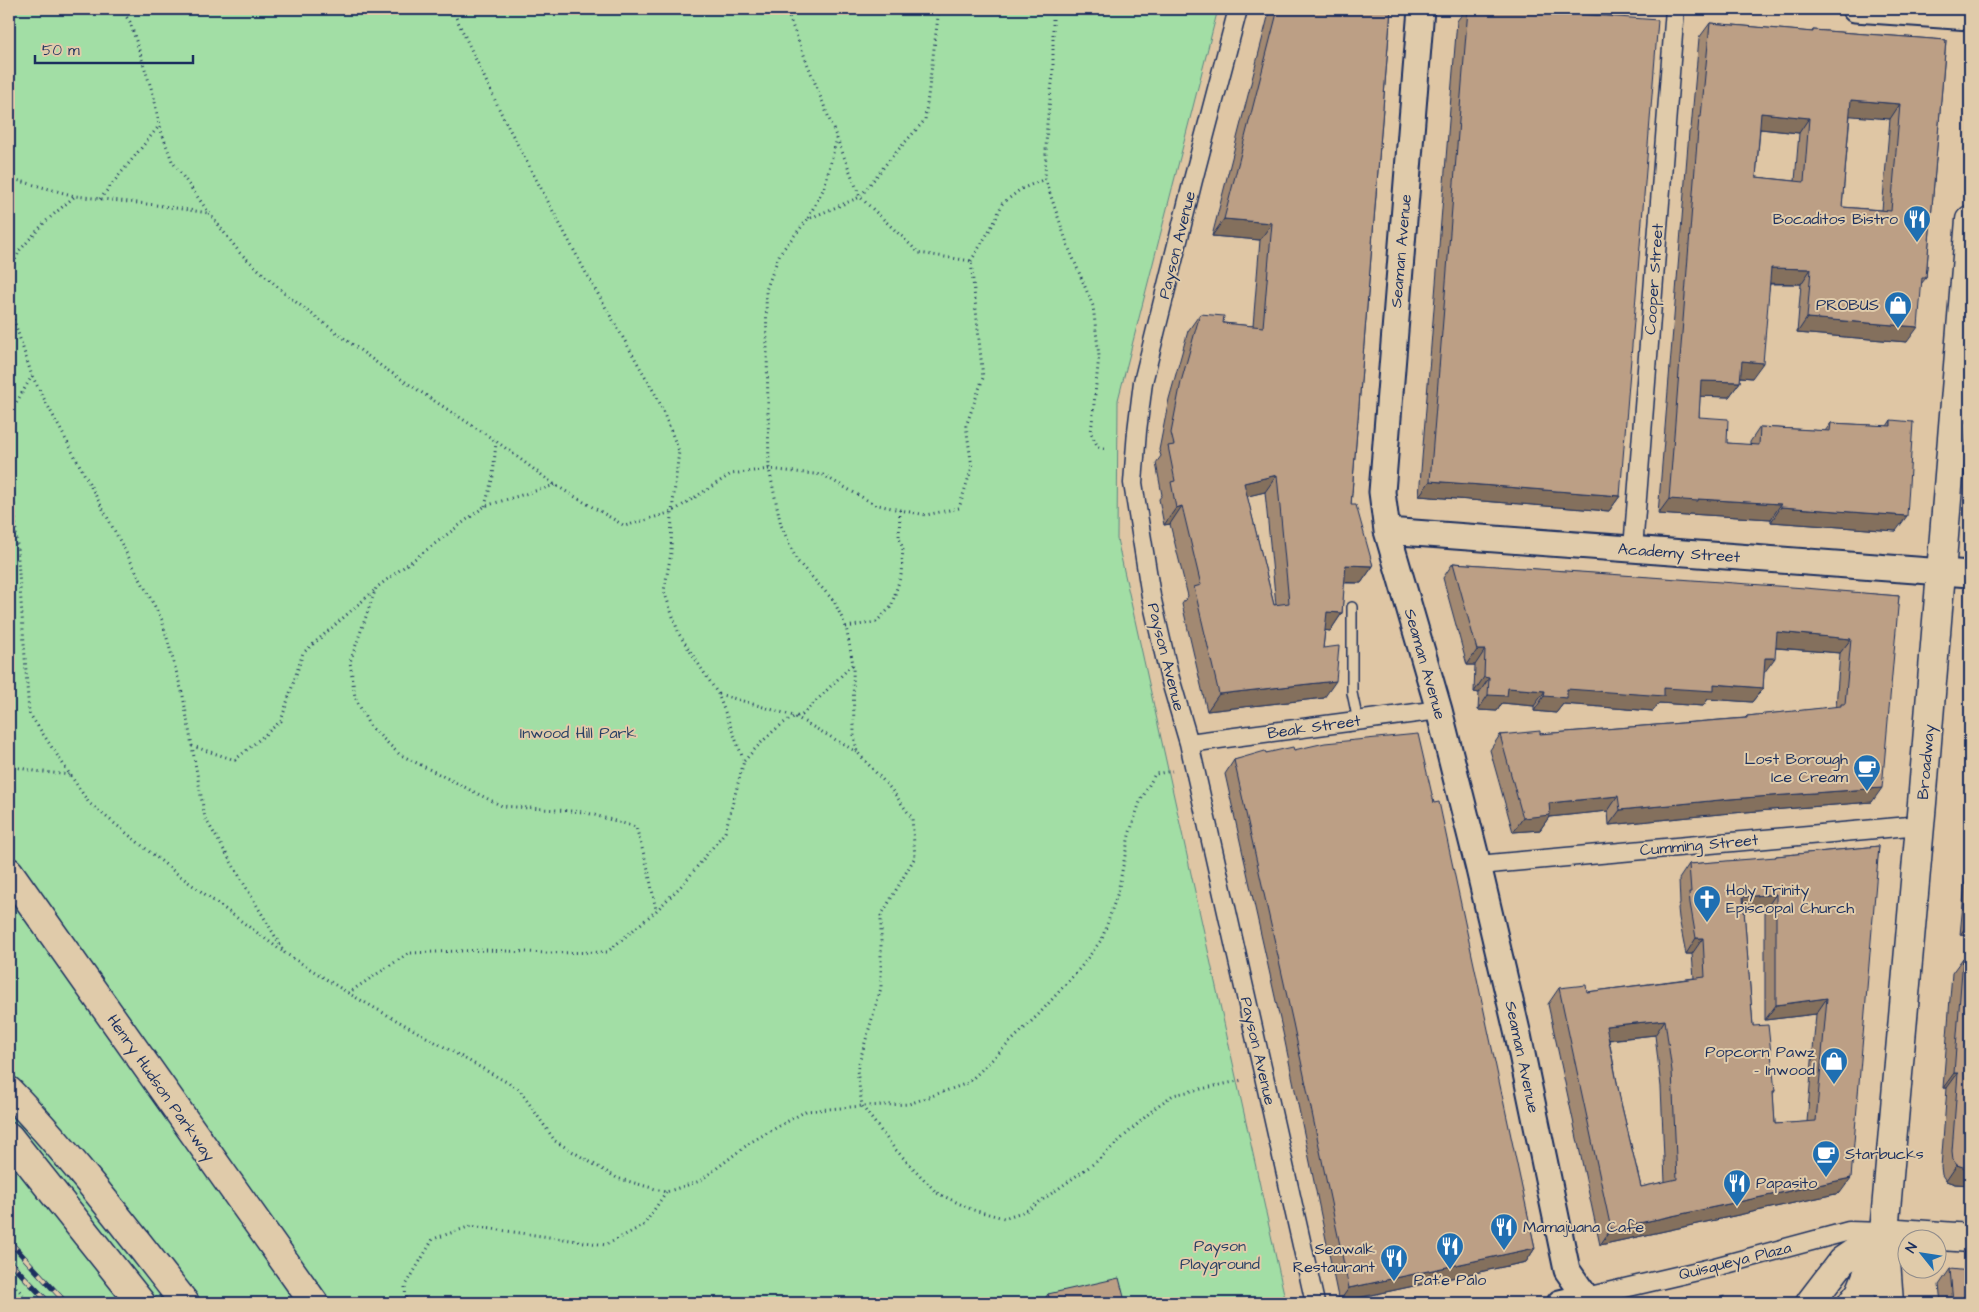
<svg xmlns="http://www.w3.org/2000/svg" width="1979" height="1312" viewBox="0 0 1979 1312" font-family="'Architects Daughter',sans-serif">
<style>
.green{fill:#a2dea5;stroke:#5e8682}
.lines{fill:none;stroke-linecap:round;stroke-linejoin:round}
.lane-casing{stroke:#1b2f5e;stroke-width:12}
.street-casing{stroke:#1b2f5e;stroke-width:21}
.secondary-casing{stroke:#1b2f5e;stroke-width:29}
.primary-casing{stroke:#1b2f5e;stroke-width:31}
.highway-casing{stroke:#1b2f5e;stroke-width:31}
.path{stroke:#1b2f5e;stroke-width:3;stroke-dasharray:1 4;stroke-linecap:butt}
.lane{stroke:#e0cbaa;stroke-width:9}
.street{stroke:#e0cbaa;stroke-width:18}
.secondary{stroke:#e0cbaa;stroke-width:25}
.primary{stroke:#e0cbaa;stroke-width:28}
.highway{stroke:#e0cbaa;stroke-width:28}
.rail-casing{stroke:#1b2f5e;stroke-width:5.5}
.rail{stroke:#e0cbaa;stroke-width:4;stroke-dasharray:11;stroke-linecap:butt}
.wall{fill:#a28972;stroke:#1b2f5e;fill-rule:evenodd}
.shaded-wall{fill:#846f5d;stroke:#1b2f5e}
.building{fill:#bc9f85;stroke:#1b2f5e;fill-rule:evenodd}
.labels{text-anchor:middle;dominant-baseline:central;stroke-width:4;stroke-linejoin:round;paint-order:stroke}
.poi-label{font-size:16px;fill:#1b2f5e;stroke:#e0cbaa;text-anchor:end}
.street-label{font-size:16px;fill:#1b2f5e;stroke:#e0cbaa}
.park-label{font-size:16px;fill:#284065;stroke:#e0cbaa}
</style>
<rect width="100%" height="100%" fill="#dfc6a4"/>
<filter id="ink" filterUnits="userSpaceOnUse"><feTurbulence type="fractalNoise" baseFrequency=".02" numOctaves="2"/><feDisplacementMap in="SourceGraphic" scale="10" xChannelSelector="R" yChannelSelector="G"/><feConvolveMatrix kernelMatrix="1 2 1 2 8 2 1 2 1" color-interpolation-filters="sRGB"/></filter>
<g filter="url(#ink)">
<path class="green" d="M9 9H1218L1118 400 1117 539 1286 1303H9Z"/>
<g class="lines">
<g class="lane-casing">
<path id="lane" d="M1352 607V693L1358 721"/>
</g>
<g class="street-casing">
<path id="street" d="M1238 9 1193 180 1143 382 1137 431 1133 483 1151 596 1169 675 1189 743 1315 1303
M1633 549 1675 9
M1189 743 1439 710
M1478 865 1920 825
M1586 1297 1715 1267 1849 1231 1884 1232"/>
</g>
<g class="secondary-casing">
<path id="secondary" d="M1421 9 1382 492 1387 531 1439 710 1478 865 1518 1035 1567 1270 1590 1303
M1855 9 1970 17
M1387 531 1970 574
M1560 1303 1586 1297"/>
</g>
<g class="primary-casing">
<path id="primary" d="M1884 1232 1970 1238
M1810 1303 1842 1261 1884 1232
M1852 1303 1860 1293 1882 1238
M1889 1303 1884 1232 1922 803 1970 220"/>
</g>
<g class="highway-casing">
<path id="highway" d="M9 872 314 1303
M9 1091C72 1156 129 1232 185 1303
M9 1137 141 1303"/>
</g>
<path class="path" d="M121 9 130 22 154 97 159 125 172 161 209 213 240 253 288 296 381 366 496 441 555 485 625 526 672 512 731 474 769 469 823 475 874 504 900 510 926 515 959 508 972 467 966 426 983 378 971 261 919 253 860 197 789 17V9
M939 9 925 120 890 159 860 197 808 219 780 253 766 290 769 469 781 525 797 561 834 601 846 627 853 664 854 735 857 752 891 789 912 818 915 857 881 916V988L857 1070 862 1106 894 1148 937 1193 973 1210 1004 1218 1028 1210 1096 1162 1156 1107 1173 1095 1243 1080
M1053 9V75L1047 123 1045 179 1068 246 1093 306 1099 356 1091 433 1098 447 1106 449
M9 178 75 196 156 205 208 213
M100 199 159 126
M808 218 824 188 837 138
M971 261 995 221 1002 204 1021 189 1045 179
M9 273 20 250 45 222 75 196
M9 305 32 376 162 620 183 696 205 818 285 953 348 993 519 1089 555 1141 617 1178 666 1192 700 1181 751 1142 806 1111 862 1106 909 1104 968 1083 1039 1014 1081 967 1102 939 1118 892 1129 835 1140 802 1155 774 1172 771
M9 415 32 376
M9 434 29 713 89 803 176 873 282 951
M555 485 485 506 376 588 350 662 355 697 369 725 399 754 502 806 584 812 636 827 648 869 656 910
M485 506 493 476 496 442
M846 627 876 622 891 607 901 575 903 549 899 538 900 510
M719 694 794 716 857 752
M192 746 235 760 281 721 303 653 376 589
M744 761C758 746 782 718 802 715L853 664
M9 766 35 771 70 775
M348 993 409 953 486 950 546 953 607 952 656 911 684 883 725 832 744 761 718 694 679 634 664 591 671 553 672 512 679 451 658 399 586 273 504 119 452 9
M9 1280 31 1303
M1723 1296 1724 1303
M406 1303 405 1287 433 1239 471 1226 606 1245 644 1225 666 1192"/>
<use href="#lane" class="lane"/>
<use href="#street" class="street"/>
<use href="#secondary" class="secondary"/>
<use href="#primary" class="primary"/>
<use href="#highway" class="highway"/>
<g class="rail-casing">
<path id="rail" d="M9 1241 66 1303
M9 1261 49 1303"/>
</g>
<use href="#rail" class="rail"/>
</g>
<path class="wall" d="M1270 9H1391L1351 505 1373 566 1361 583H1344L1342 613 1330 631 1325 630 1323 648 1324 698 1207 711 1182 604 1188 596 1170 524 1164 525 1159 499 1162 495 1156 463 1161 456 1159 450 1169 399 1188 331 1200 314 1223 323 1253 326 1260 240 1212 236ZM1265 492 1276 605H1274L1247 496Z
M1466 9H1510L1620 496 1609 511 1419 496 1457 21Z
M1710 23 1812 32 1813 30 1946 40 1926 278 1921 284 1907 342 1797 333 1801 284H1770L1752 378 1740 377V382L1729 397 1700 396 1699 417 1727 443 1750 445V442L1760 427 1825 431 1831 423 1887 426 1891 420 1896 531 1771 522V519L1689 514 1687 516 1658 514 1689 132 1691 129 1699 38ZM1850 115 1890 119 1882 210 1842 207ZM1760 129 1799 133 1795 181 1756 177Z
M1453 563 1899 596 1872 802 1720 814 1609 825 1608 811 1549 817 1540 830 1513 832 1490 750 1500 735 1540 734 1745 718 1747 716 1836 707 1840 653 1775 648 1764 673 1763 688 1752 702 1708 699 1703 706 1659 703 1653 711 1563 704 1556 713 1534 711V706L1502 703 1497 711 1478 710 1479 693 1474 692 1475 665H1467L1443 578Z
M1294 750 1434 803 1535 1248 1526 1262 1339 1302 1284 1037 1225 774 1234 760 1266 753Z
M1970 839V936L1960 935 1969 841Z
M1879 846 1840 1193 1600 1245 1548 1004 1559 988 1587 992 1694 978 1692 954H1686L1679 918 1678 908 1680 904 1679 879 1689 864 1774 858 1776 856ZM1765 910V1020L1816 1014 1807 1122 1775 1124 1773 1094 1775 1091 1753 1026 1744 911ZM1655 1035 1661 1087 1665 1182 1641 1187 1621 1103 1609 1040Z
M1963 958 1970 1185 1955 1184 1946 1181 1942 1175 1941 1167 1947 1088H1943L1952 973Z
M1950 1269 1970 1303H1941L1939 1285Z
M1048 1294 1123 1303H1042Z"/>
<path class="shaded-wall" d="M1851 100 1900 104 1890 119 1840 115Z
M1761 113 1809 118 1799 133 1751 128Z
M1224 219 1272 223 1260 240 1212 236Z
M1771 268 1811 269 1801 284 1760 283Z
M1807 318 1918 327 1907 342 1797 333Z
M1742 361 1763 363 1752 378 1731 376Z
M1701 381 1740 382 1729 397 1691 396Z
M1277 475 1265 492 1232 500 1244 483Z
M1430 481 1620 496 1609 511 1419 496Z
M1669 499H1698L1781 504 1771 519 1689 514 1687 516 1658 514Z
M1182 506 1170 524 1164 525 1176 508Z
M1781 507 1907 516 1896 531 1771 522Z
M1346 565 1373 566 1361 583 1334 582Z
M1327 612 1342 613 1330 631 1315 629Z
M1777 632 1851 639 1840 653 1766 647Z
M1477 650H1485L1475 665H1467Z
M1765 658H1775L1764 673 1754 672Z
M1484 677 1489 678 1479 693 1474 692Z
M1336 681 1324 698 1207 711 1219 694Z
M1714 684 1763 688 1752 702 1708 699 1703 706 1659 703 1653 711 1563 704 1556 713 1534 711 1544 696 1567 689 1664 688Z
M1508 688 1545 691 1534 706 1502 703 1497 711 1478 710 1488 695Z
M1882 788 1872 802 1720 814 1609 825 1620 810 1730 799Z
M1618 796 1608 811 1549 817 1540 830 1513 832 1523 818 1549 803Z
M1776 894 1765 910 1732 912 1743 897Z
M1970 921V936L1960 935Z
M1696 938H1703L1692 954H1686Z
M1827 998 1816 1014 1765 1020 1776 1005Z
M1665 1020 1655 1035 1595 1041 1606 1026Z
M1954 1073H1958L1947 1088H1943Z
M1957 1165 1970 1169V1185L1955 1184 1946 1181Z
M1851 1178 1840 1193 1600 1245 1611 1229Z
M1535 1248 1526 1262 1339 1302 1349 1288Z
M1125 1301 1123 1303H1116L1117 1302Z"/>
<path class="building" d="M1278 9H1391L1351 505H1356L1373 566 1346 565 1342 613 1327 612 1323 648 1339 646 1336 681 1219 694 1194 587 1201 585 1182 506 1176 508 1171 482 1175 481 1168 446 1174 445 1171 433 1181 382 1200 314 1224 316 1223 323 1263 327 1272 223 1224 219ZM1277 475 1289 603 1274 605 1244 483Z
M1468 9H1510L1658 20 1620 496 1430 481Z
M1710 23 1813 32V30L1946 40 1926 278H1922L1918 327 1807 318 1811 269 1771 268 1763 363 1742 361 1740 382 1701 381 1699 417 1728 419 1727 443 1759 445 1760 427 1830 431 1831 423 1891 426V420L1913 422 1907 516 1781 507V504L1698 499V501L1669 499 1699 117H1701ZM1851 100 1900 104 1891 211 1842 207ZM1761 113 1809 118 1804 182 1756 177Z
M1453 563 1805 588 1899 596 1882 788 1730 799 1620 810 1618 796 1549 803 1550 815 1523 818 1500 735 1540 731V734L1747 718V716L1841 706V704H1845L1851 639 1777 632 1775 658H1765L1763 688 1714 684V691L1664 688V696L1567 689V698L1544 696 1545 691 1508 688 1507 696 1488 695 1489 678 1484 677 1485 650H1477Z
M1418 734 1434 803 1439 802 1535 1248 1349 1288 1293 1023 1234 760 1265 751 1266 753 1293 747 1294 750 1325 743Z
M1879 846 1851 1178 1611 1229 1559 988 1586 985 1587 992 1705 977 1703 938H1696L1690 903 1689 892H1691L1689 864 1776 857V856ZM1776 894V1005L1827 998 1816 1121 1775 1124 1773 1091H1775L1768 1025 1753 1026 1743 897ZM1665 1020 1672 1071 1677 1179 1641 1187 1621 1103 1606 1026Z
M1963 958H1970V1169L1966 1168 1957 1165 1953 1160 1952 1151 1958 1073H1954Z
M1950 1269 1970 1271V1303H1953Z
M1119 1278 1125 1301 1117 1302V1303H1051L1048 1294Z"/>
</g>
<defs>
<g id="restaurant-pin" transform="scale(1.4375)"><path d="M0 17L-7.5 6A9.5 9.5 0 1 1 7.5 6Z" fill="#1f6fb2" stroke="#e0cbaa"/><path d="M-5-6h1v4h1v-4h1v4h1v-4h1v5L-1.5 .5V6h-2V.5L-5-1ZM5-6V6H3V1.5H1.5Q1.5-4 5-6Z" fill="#fff"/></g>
<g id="shop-pin" transform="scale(1.4375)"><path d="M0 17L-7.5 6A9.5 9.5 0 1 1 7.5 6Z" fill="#1f6fb2" stroke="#e0cbaa"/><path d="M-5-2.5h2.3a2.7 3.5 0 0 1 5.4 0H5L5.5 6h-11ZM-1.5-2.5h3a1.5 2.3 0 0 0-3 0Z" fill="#fff"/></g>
<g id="cafe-pin" transform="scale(1.4375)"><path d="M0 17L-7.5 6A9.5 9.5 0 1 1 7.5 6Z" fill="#1f6fb2" stroke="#e0cbaa"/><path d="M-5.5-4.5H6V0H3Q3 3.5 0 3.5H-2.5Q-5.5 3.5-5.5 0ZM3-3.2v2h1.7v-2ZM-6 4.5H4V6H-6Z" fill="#fff"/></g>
<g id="church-pin" transform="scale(1.4375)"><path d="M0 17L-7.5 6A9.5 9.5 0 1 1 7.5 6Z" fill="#1f6fb2" stroke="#e0cbaa"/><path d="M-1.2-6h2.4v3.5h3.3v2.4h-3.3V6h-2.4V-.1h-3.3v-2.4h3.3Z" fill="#fff"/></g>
</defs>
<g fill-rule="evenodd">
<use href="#restaurant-pin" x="1917" y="219"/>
<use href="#shop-pin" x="1898" y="305"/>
<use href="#cafe-pin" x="1867" y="768"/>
<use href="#church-pin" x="1707" y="899"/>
<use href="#shop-pin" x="1834" y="1061"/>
<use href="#cafe-pin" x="1826" y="1154"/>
<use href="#restaurant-pin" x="1737" y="1183"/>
<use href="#restaurant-pin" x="1504" y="1227"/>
<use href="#restaurant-pin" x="1450" y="1246"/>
<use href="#restaurant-pin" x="1394" y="1258"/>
</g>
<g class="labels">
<g class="poi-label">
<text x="1898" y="219">Bocaditos Bistro</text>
<text x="1879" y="305">PROBUS</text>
<text x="1848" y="759">Lost Borough<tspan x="1848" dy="18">Ice Cream</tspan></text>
<text x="1726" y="890" text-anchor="start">Holy Trinity<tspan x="1726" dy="18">Episcopal Church</tspan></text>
<text x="1815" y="1052">Popcorn Pawz<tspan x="1815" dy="18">- Inwood</tspan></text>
<text x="1845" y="1154" text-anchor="start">Starbucks</text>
<text x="1756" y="1183" text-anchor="start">Papasito</text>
<text x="1523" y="1227" text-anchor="start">Mamajuana Cafe</text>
<text x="1375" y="1249">Seawalk<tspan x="1375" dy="18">Restaurant</tspan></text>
<text x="1450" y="1280" text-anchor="middle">Pat'e Palo</text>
</g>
<g class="street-label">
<text transform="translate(1177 245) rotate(-76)">Payson Avenue</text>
<text transform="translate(1401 251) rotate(-85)">Seaman Avenue</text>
<text transform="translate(1654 279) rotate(-86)">Cooper Street</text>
<text transform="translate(1679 553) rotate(4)">Academy Street</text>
<text transform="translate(1166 657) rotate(76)">Payson Avenue</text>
<text transform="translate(1425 664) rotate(74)">Seaman Avenue</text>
<text transform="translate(1314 727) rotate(-8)">Beak Street</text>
<text transform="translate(1926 762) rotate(-85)">Broadway</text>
<text transform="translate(1699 845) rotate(-5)">Cumming Street</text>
<text transform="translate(1258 1051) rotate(77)">Payson Avenue</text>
<text transform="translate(1522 1057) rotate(78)">Seaman Avenue</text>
<text transform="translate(161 1088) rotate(55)">Henry Hudson Parkway</text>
<text transform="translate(1735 1261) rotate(-14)">Quisqueya Plaza</text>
</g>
<g class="park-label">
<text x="578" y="733">Inwood Hill Park</text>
<text x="1220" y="1246">Payson<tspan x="1220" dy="18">Playground</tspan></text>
</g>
</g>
<rect width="1979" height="1312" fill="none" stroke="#e0cbaa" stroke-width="30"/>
<rect x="15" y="15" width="1949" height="1282" fill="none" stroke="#1b2f5e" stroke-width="2" filter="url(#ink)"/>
<g transform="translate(1922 1254) rotate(300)"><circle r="24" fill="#e0cbaa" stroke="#918d8c"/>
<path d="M0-4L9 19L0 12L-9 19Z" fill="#1f6fb2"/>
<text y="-8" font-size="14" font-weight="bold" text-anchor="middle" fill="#1b2f5e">N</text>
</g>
<path d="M35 55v8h158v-8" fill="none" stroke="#1b2f5e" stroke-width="2.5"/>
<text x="42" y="55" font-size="15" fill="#1b2f5e" stroke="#e0cbaa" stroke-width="4" paint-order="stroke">50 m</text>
</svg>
